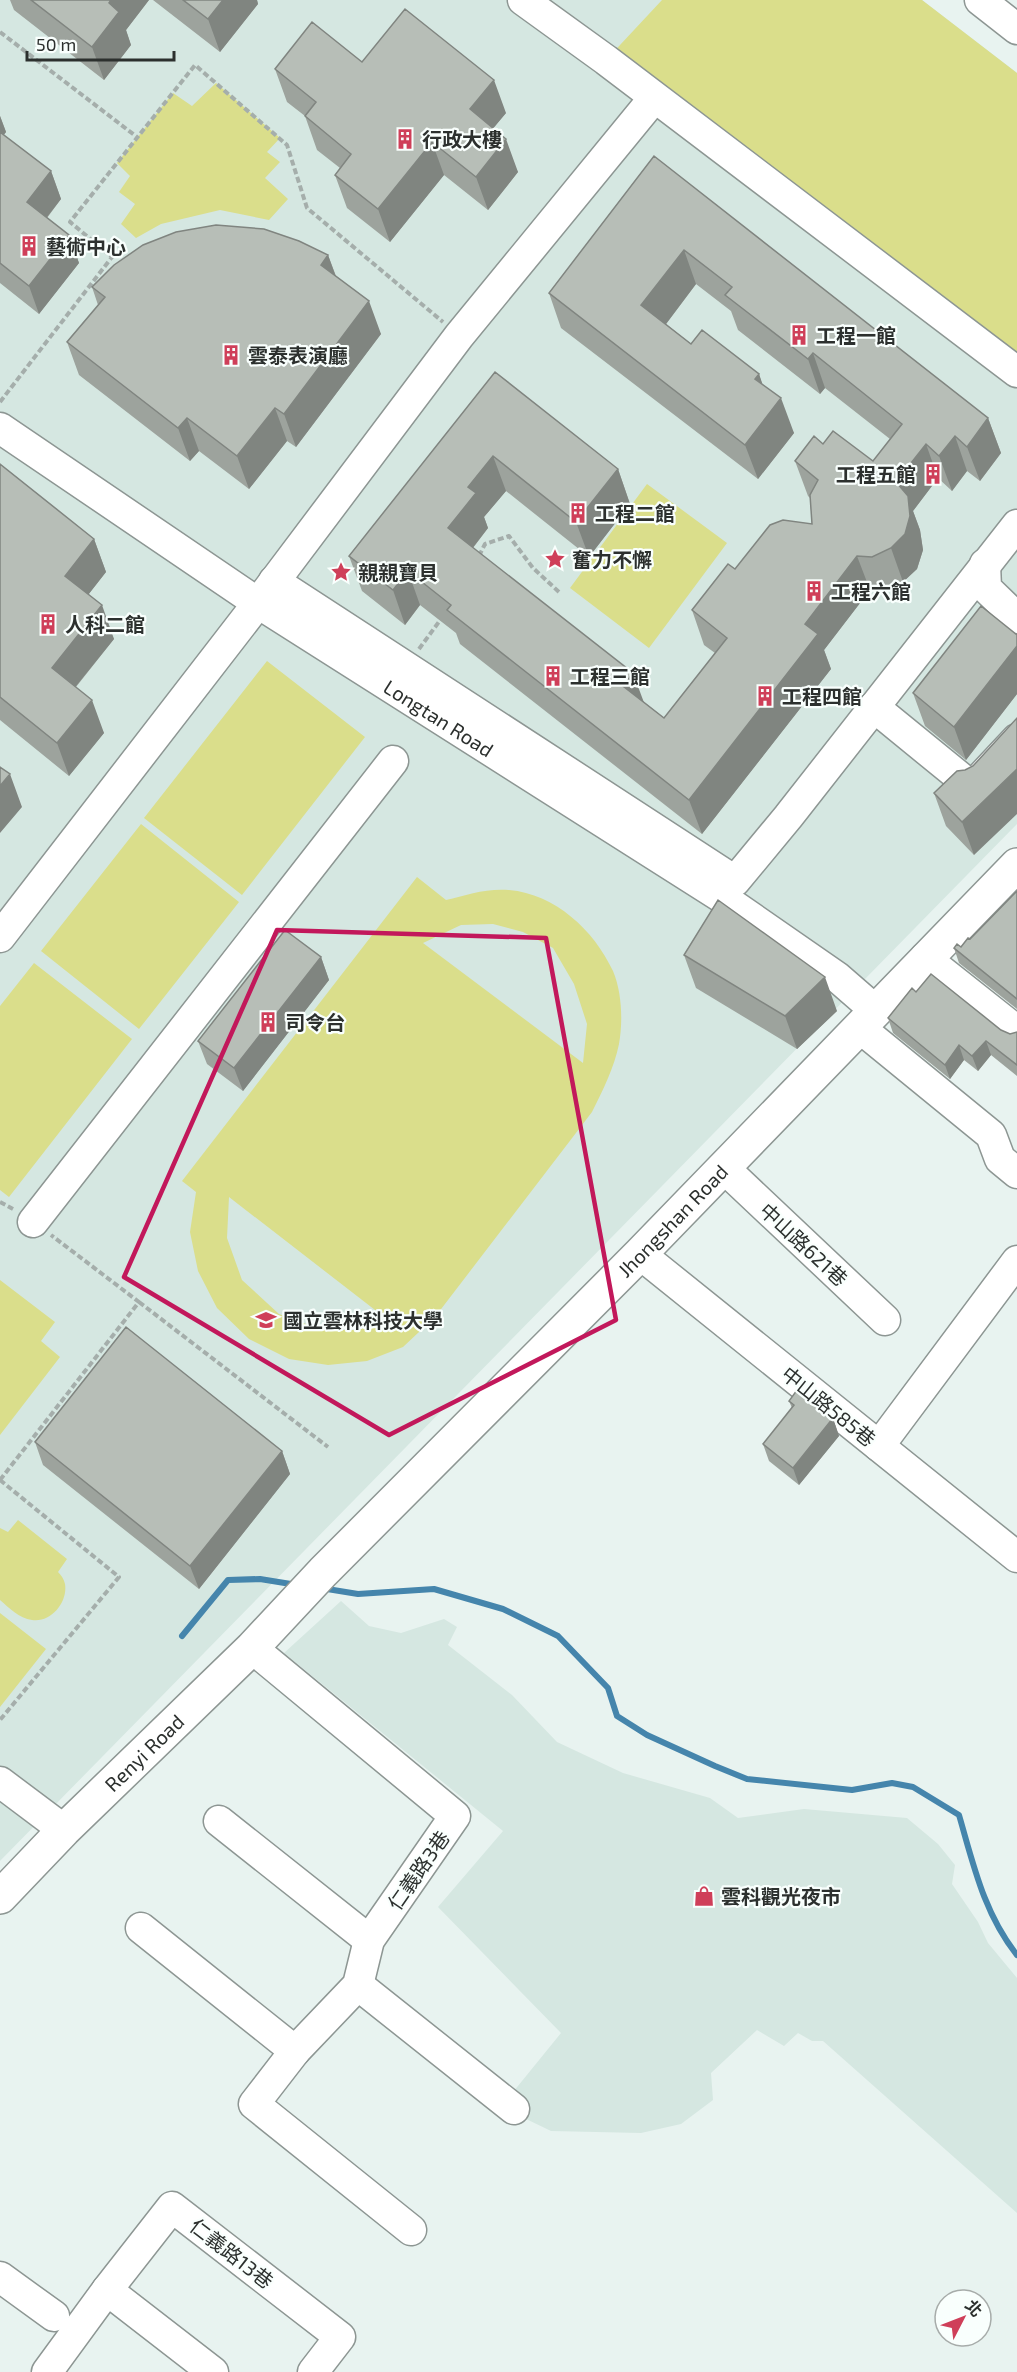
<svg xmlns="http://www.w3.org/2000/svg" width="1017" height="2372" viewBox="0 0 1017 2372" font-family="'Exo 2','Noto Sans TC',sans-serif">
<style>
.built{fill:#d5e7e1}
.green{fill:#dade8b;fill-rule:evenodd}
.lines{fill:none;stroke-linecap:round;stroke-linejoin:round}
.stream{stroke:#4585ac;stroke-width:6}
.minor-casing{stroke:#8d9693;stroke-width:33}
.major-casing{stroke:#8d9693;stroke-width:36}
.path{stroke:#a5aeab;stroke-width:4;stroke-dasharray:6 3;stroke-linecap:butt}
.minor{stroke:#fff;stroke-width:30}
.major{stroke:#fff;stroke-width:33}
.wall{fill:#9da39d}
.shaded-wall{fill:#808580}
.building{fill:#b7beb7;stroke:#808580;stroke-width:1.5}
.marked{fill:none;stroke:#c2185b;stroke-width:4.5;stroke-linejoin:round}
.labels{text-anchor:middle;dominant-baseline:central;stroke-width:4.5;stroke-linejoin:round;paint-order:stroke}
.poi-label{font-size:20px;font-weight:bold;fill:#2c302e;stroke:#f9fffd;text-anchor:start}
.street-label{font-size:20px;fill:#2c302e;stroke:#f9fffd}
</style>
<rect width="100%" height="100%" fill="#e8f3f0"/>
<path class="built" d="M0 0H922L1017 73V824L0 1861Z
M341 1601 369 1626 401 1633 444 1619 457 1627 448 1645 512 1695 557 1742 623 1773 710 1798 738 1818 804 1809 907 1818 938 1844 955 1865 952 1884 978 1922 988 1943 1017 1978V2213L823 2041H812L798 2033 784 2046 757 2030 711 2073 713 2100 681 2124 641 2133 551 2131 501 2107 561 2033 438 1907 503 1831 284 1653Z"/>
<path class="green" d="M662 0H922L1017 73V372L606 60Z
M216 83 280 138 267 152 280 162 265 178 288 199 269 220 220 210 161 224 136 238 121 224 135 204 119 192 130 176 117 163 173 93 192 106Z
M647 484 727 543 649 648 570 588Z
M267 661 365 737 242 895 144 818Z
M141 824 239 902 139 1029 41 951Z
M417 877 446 900C466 895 487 888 509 890 555 894 594 930 613 971 622 992 623 1022 619 1044 614 1068 603 1090 592 1112L435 1317 403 1347 367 1361 328 1365 289 1359 249 1339 217 1308 198 1271 190 1232 196 1192 182 1181ZM493 924 523 932 553 948 574 984 587 1024 583 1063 423 943 461 925ZM229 1197 388 1320 358 1330H322L279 1314 242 1280 227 1238Z
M34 963 132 1039 9 1197 0 1190V1006Z
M0 1280 55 1322 41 1341 60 1357 0 1435Z
M18 1520 67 1559 58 1572C61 1575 64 1579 65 1584 68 1602 51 1623 32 1620 19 1618 9 1608 0 1600V1528L8 1532Z
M0 1613 46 1649 0 1707Z"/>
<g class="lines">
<path class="stream" d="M321 1588 358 1594 434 1589 503 1609 558 1636 608 1688 617 1716 647 1735 715 1766 747 1779 852 1790 892 1783 913 1787 959 1815C973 1863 984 1914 1017 1955
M182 1636 228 1580 260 1579 297 1585"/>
<g class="minor-casing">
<g id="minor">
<path d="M523 0 606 60 1017 372"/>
<path d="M980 0 1017 29"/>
<path id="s1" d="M0 428 258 603 726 900 837 977 875 1010"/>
<path d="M985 564 986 588 1017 618"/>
<path d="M274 581 735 881 788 817 1017 525"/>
<path d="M874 707 972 787 1017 739"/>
<path d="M0 937 258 603 459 336 654 98"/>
<path d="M925 958 1017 1031"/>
<path d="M860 1028 991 1135 1000 1159 1017 1173"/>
<path d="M724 1168 885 1320"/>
<path d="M33 1222 393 761"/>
<path d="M640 1254 1017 1557"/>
<path d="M879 1446 1017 1261"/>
<path d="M0 1782 64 1830"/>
<path d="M219 1821 369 1940"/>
<path d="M141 1928 295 2051 358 1985 369 1940 455 1816 252 1648"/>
<path d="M358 1985 514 2109"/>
<path d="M295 2051 254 2104 411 2230"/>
<path d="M0 2277 54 2316"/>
<path d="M107 2290 213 2372"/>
<path d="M47 2372 107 2290 172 2207 340 2337 313 2372"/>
</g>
</g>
<g class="major-casing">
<g id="major">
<path id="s2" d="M0 1897 64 1830 252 1648 323 1572 640 1254 1017 865"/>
</g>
</g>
<path class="path" d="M0 32 137 137
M0 402 112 257 70 222 195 65 287 145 307 208 443 322
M479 556 485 544 509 536 533 568 559 592
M419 649 441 619
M0 1202 13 1209
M139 1302 328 1447
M0 1480 139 1302 51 1235
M0 1480 119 1577 0 1720"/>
<use href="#minor" class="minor"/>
<use href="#major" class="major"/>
</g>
<path class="wall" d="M10 0H149L126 30 131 45 104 80 14 10Z
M153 0H257L258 4 220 52Z
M362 62 506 113 493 128 518 172 488 210 444 175 390 242 347 208 335 175 340 168 317 150 305 116 287 102 275 69Z
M0 116 6 132 4 135 51 171 61 199 47 218 69 235 79 263 39 314 0 283Z
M654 156 988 418 1001 453 980 481 967 471 952 491 938 478 913 511 920 530 923 550 917 569 903 582 885 591 870 590 824 650 831 669 702 834 460 644 456 633 420 605 405 625 362 591 349 556 495 372 618 469 630 504 589 557 506 491 484 517 488 528 473 548 644 702 664 718 715 653 704 645 692 610 735 569 812 524 810 498 808 496 795 461 823 444 873 461 890 439 825 388 820 394 738 330 731 311 696 284 666 324 691 344 759 374 762 384 794 433 758 479 561 328 549 293Z
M328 255 336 276 381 334 296 447 287 441 249 489 199 451 190 461 79 375 67 342 98 305 92 287Z
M0 464 94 539 106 572 88 595 114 639 76 687 104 733 69 776 0 720Z
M1017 635V694L966 760 925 726 913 693Z
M973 766 974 855 946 826 934 793Z
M1017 891V1009L959 963 954 948 961 947 970 939Z
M684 955 837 1011 797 1049 696 988Z
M321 957 329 980 243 1091 207 1064 198 1041Z
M916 992 1001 1030 1010 1034 1017 1032V1076L991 1055 978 1071 964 1060 950 1079 893 1033 888 1018Z
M789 1401 833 1418 839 1436 799 1485 769 1461 763 1444 792 1408Z
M35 1442 282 1451 290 1474 199 1589 43 1465Z"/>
<path class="shaded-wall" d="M111 0H149L126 30 131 45 104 80 92 47 109 3Z
M223 0H257L258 4 220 52 208 19Z
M494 80 506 113 482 142 470 109Z
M0 116 6 132 0 139Z
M506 139 518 172 488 210 476 177Z
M432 142 444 175 390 242 378 209Z
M51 171 61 199 37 230 27 202Z
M69 235 79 263 39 314 29 286Z
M684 250 696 284 654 340 641 305Z
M328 255 340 288 321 265Z
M369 301 381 334 296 447 284 414Z
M813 353 825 388 820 394 808 359Z
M759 374 771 409 755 379Z
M781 398 794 433 758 479 745 445Z
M275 408 287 441 249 489 237 456Z
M187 418 199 451 190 461 178 428Z
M988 418 1001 453 980 481 967 447Z
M955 436 967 471 952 491 939 456Z
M926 444 938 478 913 511 920 530 923 550 917 569 903 582 891 548 896 482Z
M493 456 506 491 484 517 488 528 461 563 448 528 468 487Z
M618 469 630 504 589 557 576 522Z
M94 539 106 572 77 609 65 576Z
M857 556 870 590 824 650 831 669 702 834 689 800 805 624Z
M408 571 420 605 405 625 393 590Z
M102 605 114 639 64 701 52 668Z
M1017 646V694L966 760 954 727Z
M633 673 646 708 623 686Z
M92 700 104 733 69 776 57 743Z
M1017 769V814L974 855 962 822Z
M10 774 22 807 0 833V786Z
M321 957 329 980 243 1091 234 1068Z
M825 977 837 1011 797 1049 785 1016Z
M986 1041 991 1055 978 1071 972 1056Z
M959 1045 964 1060 950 1079 945 1065Z
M833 1418 839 1436 799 1485 793 1468Z
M282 1451 290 1474 199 1589 190 1566Z"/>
<path class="building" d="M31 0H111L109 3 119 12 92 47Z
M183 0H223L208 19Z
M405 9 494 80 470 109 506 139 476 177 432 142 378 209 335 175 351 154 305 116 316 102 275 69 312 22 362 62Z
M0 132 51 171 27 202 69 235 29 286 0 263Z
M654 156 988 418 967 447 955 436 939 456 926 444 896 482 908 496 910 516 905 534 891 548 872 557 857 556 805 624 818 634 689 800 447 610 451 605 408 571 393 590 349 556 495 372 618 469 576 522 493 456 468 487 476 493 448 528 633 673 623 686 664 718 727 638 692 610 728 564 735 569 770 525 783 520 812 524 810 495 818 480 795 461 814 436 823 444 833 431 873 461 902 424 813 353 808 359 725 295 732 287 684 250 641 305 691 344 702 330 759 374 755 379 781 398 745 445 549 293Z
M216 225 264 229 299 241 328 255 321 265 369 301 284 414 275 408 237 456 187 418 178 428 67 342 105 297 92 287 114 265 143 245 176 232Z
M0 464 94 539 65 576 102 605 52 668 92 700 57 743 0 697Z
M981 606 1017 635V646L954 727 913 693Z
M1017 718V769L962 822 934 793 957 771 965 770 973 766Z
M0 767 10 774 0 786Z
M1017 891V999L954 948 957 944 961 947 968 938 970 939Z
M718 900 825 977 785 1016 684 955Z
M285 930 321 957 234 1068 198 1041Z
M931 974 1001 1030 1010 1034 1017 1032V1065L986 1041 972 1056 959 1045 945 1065 888 1018 912 988 916 992Z
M126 1327 282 1451 190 1566 35 1442Z
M797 1390 833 1418 793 1468 763 1444 794 1405 789 1401Z"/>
<path class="marked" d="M277 930 546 938 616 1320 389 1435 124 1277Z"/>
<defs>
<g id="building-bare" transform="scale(1.62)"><path d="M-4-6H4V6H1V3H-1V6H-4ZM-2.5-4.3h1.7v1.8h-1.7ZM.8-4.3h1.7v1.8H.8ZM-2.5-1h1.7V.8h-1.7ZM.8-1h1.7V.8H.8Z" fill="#cf3f59" stroke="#f9fffd" stroke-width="2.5" paint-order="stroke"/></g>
<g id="sight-bare" transform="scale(1.62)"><path d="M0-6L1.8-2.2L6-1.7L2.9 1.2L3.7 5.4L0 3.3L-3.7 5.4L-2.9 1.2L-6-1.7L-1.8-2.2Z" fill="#cf3f59" stroke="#f9fffd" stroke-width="2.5" paint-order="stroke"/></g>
<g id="university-bare" transform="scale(1.62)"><path d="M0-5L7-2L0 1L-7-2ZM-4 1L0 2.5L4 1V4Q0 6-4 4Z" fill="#cf3f59" stroke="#f9fffd" stroke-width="2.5" paint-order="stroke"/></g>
<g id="shop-bare" transform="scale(1.62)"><path d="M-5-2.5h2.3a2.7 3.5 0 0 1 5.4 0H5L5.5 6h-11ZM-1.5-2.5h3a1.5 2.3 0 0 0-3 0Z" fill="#cf3f59" stroke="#f9fffd" stroke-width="2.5" paint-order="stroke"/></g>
</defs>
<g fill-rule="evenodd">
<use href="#building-bare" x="405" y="139"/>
<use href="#building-bare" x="29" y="246"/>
<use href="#building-bare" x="799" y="335"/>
<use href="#building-bare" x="231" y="355"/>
<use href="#building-bare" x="933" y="474"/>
<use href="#building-bare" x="578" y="513"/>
<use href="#sight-bare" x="555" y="559"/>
<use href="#sight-bare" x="341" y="572"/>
<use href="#building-bare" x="814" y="591"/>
<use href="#building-bare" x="48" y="624"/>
<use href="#building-bare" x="553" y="676"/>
<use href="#building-bare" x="765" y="696"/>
<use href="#building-bare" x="268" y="1022"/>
<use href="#university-bare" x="266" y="1320"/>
<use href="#shop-bare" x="704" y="1896"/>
</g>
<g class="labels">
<g class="poi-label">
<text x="422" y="139">行政大樓</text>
<text x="46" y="246">藝術中心</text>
<text x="816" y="335">工程一館</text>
<text x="248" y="355">雲泰表演廳</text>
<text x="916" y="474" text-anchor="end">工程五館</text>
<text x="595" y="513">工程二館</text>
<text x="572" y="559">奮力不懈</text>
<text x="358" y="572">親親寶貝</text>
<text x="831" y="591">工程六館</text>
<text x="65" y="624">人科二館</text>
<text x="570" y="676">工程三館</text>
<text x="782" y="696">工程四館</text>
<text x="285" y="1022">司令台</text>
<text x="283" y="1320">國立雲林科技大學</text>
<text x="721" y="1896">雲科觀光夜市</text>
</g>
<g class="street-label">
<text stroke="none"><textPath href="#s1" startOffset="526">Longtan Road</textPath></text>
<text stroke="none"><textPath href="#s2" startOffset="954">Jhongshan Road</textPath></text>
<text transform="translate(804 1244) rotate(43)">中山路621巷</text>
<text transform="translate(829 1406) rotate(39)">中山路585巷</text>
<text stroke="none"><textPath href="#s2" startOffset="204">Renyi Road</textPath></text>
<text transform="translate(418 1870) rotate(-55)">仁義路3巷</text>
<text transform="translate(232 2253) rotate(38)">仁義路13巷</text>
</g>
</g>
<g transform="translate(963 2318) rotate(48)"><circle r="28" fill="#f9fffd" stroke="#a7acaa" stroke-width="1.5"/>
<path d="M0-4.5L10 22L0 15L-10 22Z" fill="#cf3f59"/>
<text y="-9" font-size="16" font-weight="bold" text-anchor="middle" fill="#2c302e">北</text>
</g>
<path d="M27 51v9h147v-9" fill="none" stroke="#2c302e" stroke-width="3"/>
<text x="36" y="51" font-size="18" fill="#2c302e" stroke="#f9fffd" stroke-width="4.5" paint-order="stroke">50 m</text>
</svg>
